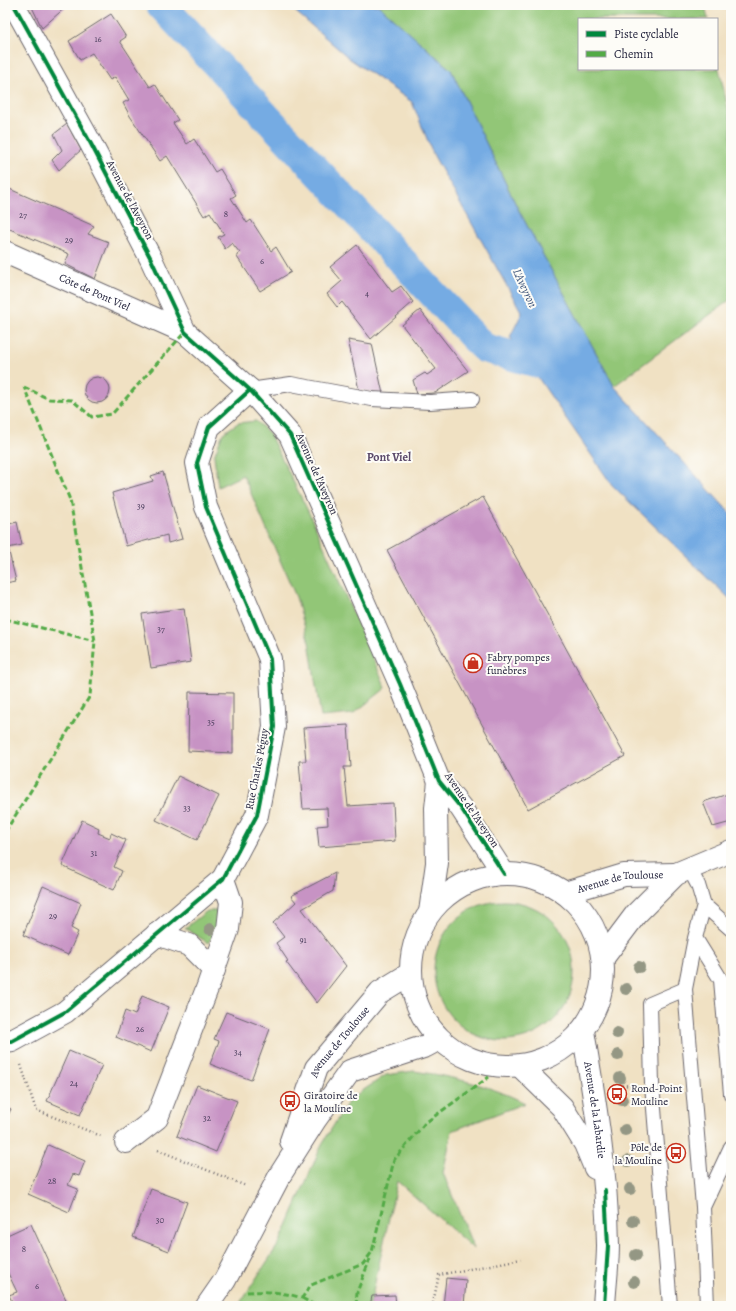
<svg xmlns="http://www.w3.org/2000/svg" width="736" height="1311" viewBox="0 0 736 1311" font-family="Alegreya,serif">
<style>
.green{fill:#92c677;stroke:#5a7459}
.water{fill:#75abe3;stroke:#4c668f}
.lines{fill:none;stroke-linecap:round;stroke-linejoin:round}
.canal{stroke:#75abe3;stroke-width:30}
.building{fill:#c793c4}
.service-casing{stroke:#6a656b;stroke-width:16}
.minor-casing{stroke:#6a656b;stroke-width:24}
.tertiary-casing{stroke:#6a656b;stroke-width:24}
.secondary-casing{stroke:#6a656b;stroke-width:24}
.path{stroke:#6a656b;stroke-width:2.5;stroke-dasharray:1 3;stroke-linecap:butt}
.service{stroke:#fff;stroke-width:14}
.minor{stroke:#fff;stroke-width:22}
.tertiary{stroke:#fff;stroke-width:22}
.secondary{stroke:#fff;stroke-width:22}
.quiet{stroke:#53aa46;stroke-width:3;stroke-dasharray:6 3;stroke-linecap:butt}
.cycleway-casing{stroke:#fdfcf7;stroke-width:6}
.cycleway{stroke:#00873e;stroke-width:4}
.tree{fill:#949784}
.labels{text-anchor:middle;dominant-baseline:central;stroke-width:4;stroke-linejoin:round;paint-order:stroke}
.number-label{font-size:9px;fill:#4b3e5d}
.street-label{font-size:11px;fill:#22223b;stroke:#fdfcf7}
.poi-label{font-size:11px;fill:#22223b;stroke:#fdfcf7;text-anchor:start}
.water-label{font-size:12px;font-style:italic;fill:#43597e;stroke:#fdfcf7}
.neighbourhood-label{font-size:12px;font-weight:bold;fill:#5c4a6b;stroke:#fdfcf7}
</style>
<rect width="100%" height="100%" fill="#fdfcf7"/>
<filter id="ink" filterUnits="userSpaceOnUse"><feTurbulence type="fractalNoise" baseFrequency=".025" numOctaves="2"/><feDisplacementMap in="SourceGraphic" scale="8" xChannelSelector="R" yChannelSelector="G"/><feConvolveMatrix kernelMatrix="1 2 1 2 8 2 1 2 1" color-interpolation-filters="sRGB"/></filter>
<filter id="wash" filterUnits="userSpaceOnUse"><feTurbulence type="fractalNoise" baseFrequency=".012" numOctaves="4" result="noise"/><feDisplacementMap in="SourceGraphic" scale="16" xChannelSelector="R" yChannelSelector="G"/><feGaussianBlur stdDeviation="0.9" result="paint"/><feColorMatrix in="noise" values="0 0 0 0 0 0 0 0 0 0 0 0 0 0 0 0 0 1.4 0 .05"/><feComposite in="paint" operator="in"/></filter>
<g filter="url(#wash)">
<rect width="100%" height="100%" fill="#f0e1c3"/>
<path class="green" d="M378 5H705L708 19H579V69H717V60L731 122V299L614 386 517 207 451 70Z
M256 421 269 433 310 515 386 688 353 714 321 717 309 642 296 597 243 475 218 487 214 456 223 433 238 423Z
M434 971a70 70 0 1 1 140 0a70 70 0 1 1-140 0Z
M207 911H217C220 925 216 932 208 943L185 928Z
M414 1071C453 1077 490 1085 525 1103L452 1131 443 1173 474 1249 397 1181 370 1306H292L258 1303 250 1306H238L280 1242 322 1144 350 1099 386 1075Z"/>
<path class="water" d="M288 5H378L451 70 517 207 614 386 731 514V600L612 485 510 337 522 313 434 156 412 102 350 59Z"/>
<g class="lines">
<path class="canal" d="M161 5 484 348 564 370"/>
</g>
<g id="blocks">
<path class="building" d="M31 5H68L42 28Z
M111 14 126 37 120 41 150 87 155 84 178 120 173 123 187 144 194 139 215 172 220 169 236 195 231 198 247 223 251 220 271 251 276 247 291 272 260 291 237 257V255L240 253 232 243 225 249 218 237 224 234 210 212 204 216 167 156 160 161 130 116 123 103 129 100 115 77 110 80 92 53 80 60 69 41Z
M67 124 81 150 59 170 52 160 62 150 54 134Z
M5 187 94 226 88 234 109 242 95 279 65 264 69 254 5 227Z
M357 245 392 292 401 286 413 302 371 339 342 302 337 307 327 294 342 281 330 267Z
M420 310 468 371 435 393 417 394 413 380 425 373 427 375 436 369 402 325Z
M348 340 372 344 383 394 359 390Z
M84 390a13 13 0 1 1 26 0a13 13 0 1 1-26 0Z
M163 472 182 539 168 543 167 535 126 546 112 493 153 481 151 476Z
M483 497 625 756 528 809 387 550Z
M17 522 22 545 8 548 16 581 5 583V525Z
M184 608 191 662 151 668 142 614Z
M189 692 233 693V753L188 751Z
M348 725 351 767H344L348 806 393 803 395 841 319 847 317 826 328 825 327 808 303 809 299 761H306L303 728Z
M178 776 219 796 197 840 156 820Z
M731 793V822L713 827 703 802Z
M82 820 99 828 98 833 110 838 111 833 126 840 114 867 122 871 114 890 62 866Z
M335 873 333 891 302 909 346 966 317 1003 286 962 288 961 276 943 284 937 273 923 296 902 291 896Z
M43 886 81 903 71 928 78 932 68 955 23 935Z
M142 996 169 1007 151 1052 116 1037 125 1011 135 1015Z
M226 1012 270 1029 251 1080 210 1064 219 1041 214 1039Z
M69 1051 102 1065 80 1115 47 1101Z
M197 1085 237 1101 216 1152 177 1136Z
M5 1106 11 1109 5 1121Z
M48 1145 85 1161 79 1176 73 1174 68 1185 78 1189 69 1212 28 1194Z
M151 1189 187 1202 169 1251 133 1237Z
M31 1224 48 1261 69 1306H14L9 1295 17 1292 5 1267V1236Z
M446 1278 466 1280 464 1306H443Z
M395 1295 396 1306H370L372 1296Z"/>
</g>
</g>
<g filter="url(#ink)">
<use href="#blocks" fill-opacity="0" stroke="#6a656b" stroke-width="1"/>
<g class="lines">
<g class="service-casing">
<path id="service" d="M250 390 291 384 372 399 430 402 472 399
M689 868 698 885 704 905 695 938 721 980 731 1094
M704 905 731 929
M695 938 685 989 703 1207
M670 1306 652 1084 650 1004 685 989
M707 1306 703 1207 731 1147"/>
</g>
<g class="minor-casing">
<g id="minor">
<path id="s1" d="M5 252 185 332"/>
<path d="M157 934 189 945 214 970"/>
<path d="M5 1042 12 1041 65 1012 223 879 257 815 274 727 270 659 206 507 197 463 209 427 250 390"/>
<path d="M126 1142 157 1118 208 986 228 929 231 902 223 879"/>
</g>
</g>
<g class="tertiary-casing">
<g id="tertiary">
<path d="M14 5 91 144 151 259 185 332 250 390 290 435 400 684 439 781 461 808 504 874"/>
<path d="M430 912 437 863 436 808 439 781"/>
<path id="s2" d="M583 1031C595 1101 607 1173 608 1245 608 1265 605 1286 604 1306"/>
<path d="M520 1066 562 1107 585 1144 595 1168"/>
</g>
</g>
<g class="secondary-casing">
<g id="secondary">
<circle cx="507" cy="970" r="96"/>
<path id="s3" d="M565 893 624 875 676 874"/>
<path d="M603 958 636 914 676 874 731 851"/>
<path id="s4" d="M291 1141 316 1068 380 992 411 973"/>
<path d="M207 1306 225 1280 280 1175 315 1120 350 1071 426 1046 439 1039"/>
</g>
</g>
<path class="path" d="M21 1065 36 1110 101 1136
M618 1086 631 1085
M158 1150 246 1186
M433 1303 439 1275 521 1259"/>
<use href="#service" class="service"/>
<use href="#minor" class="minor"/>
<use href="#tertiary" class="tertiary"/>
<use href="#secondary" class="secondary"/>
<path class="quiet" d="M24 387 49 399 72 400 92 417 112 414 185 332
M5 619 95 641
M5 832 90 696 95 641 70 500 24 387
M247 1292C267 1291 283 1292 302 1298L311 1285 363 1264 372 1252 394 1160 425 1123 489 1077
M302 1298 316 1306
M356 1306 357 1292 370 1259"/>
<g class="cycleway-casing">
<path id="cycleway" d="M14 5 91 144 151 259 185 332 250 390 290 435 400 684 439 781 461 808 504 874
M5 1042 12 1041 65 1012 223 879 257 815 274 727 270 659 206 507 197 463 209 427 250 390
M604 1306 608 1246 605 1190"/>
</g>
<use href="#cycleway" class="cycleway"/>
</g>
<g class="tree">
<circle cx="210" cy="929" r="6"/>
<circle cx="639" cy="967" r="6"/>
<circle cx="626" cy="989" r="6"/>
<circle cx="617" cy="1033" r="6"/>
<circle cx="618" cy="1055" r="6"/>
<circle cx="620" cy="1078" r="6"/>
<circle cx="622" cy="1100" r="6"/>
<circle cx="625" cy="1130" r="6"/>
<circle cx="628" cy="1161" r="6"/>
<circle cx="630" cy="1189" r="6"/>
<circle cx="633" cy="1221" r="6"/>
<circle cx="636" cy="1255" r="6"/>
<circle cx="634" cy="1282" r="6"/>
</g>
</g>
<defs>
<g id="shop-ring" transform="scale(1)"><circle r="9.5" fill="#fdfcf7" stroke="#c8321e" stroke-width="1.5"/><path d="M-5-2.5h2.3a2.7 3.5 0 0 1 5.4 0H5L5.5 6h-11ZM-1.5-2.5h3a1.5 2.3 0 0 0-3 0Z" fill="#c8321e"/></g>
<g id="bus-ring" transform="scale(1)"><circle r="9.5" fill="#fdfcf7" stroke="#c8321e" stroke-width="1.5"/><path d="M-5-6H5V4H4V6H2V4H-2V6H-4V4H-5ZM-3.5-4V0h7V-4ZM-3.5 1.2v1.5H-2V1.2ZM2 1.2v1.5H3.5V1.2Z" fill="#c8321e"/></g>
</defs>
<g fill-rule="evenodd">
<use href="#shop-ring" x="473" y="663"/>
<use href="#bus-ring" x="617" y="1094"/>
<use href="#bus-ring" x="290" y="1101"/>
<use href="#bus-ring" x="676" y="1153"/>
</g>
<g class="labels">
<g class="number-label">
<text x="98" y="39">16</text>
<text x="226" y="214">8</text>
<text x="23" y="215">27</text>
<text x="69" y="240">29</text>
<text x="262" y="261">6</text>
<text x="367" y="293">4</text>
<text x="141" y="506">39</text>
<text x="161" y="629">37</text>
<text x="211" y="722">35</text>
<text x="187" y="808">33</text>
<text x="94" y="853">31</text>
<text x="53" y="916">29</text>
<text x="303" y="940">91</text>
<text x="140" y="1029">26</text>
<text x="238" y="1052">34</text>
<text x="74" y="1083">24</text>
<text x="207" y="1118">32</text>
<text x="52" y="1181">28</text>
<text x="160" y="1220">30</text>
<text x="24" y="1249">8</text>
<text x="37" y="1286">6</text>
</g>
<g class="street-label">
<text transform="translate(130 200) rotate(62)">Avenue de l'Aveyron</text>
<text stroke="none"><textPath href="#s1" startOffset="98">Côte de Pont Viel</textPath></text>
<text transform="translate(317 474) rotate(66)">Avenue de l'Aveyron</text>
<text transform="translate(257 769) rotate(-79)">Rue Charles Péguy</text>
<text transform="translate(472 810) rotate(56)">Avenue de l'Aveyron</text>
<text stroke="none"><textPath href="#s3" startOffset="57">Avenue de Toulouse</textPath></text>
<text stroke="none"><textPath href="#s4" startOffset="112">Avenue de Toulouse</textPath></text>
<text stroke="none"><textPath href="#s2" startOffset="80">Avenue de la Labardie</textPath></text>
</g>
<g class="poi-label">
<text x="487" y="657">Fabry pompes<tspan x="487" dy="13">funèbres</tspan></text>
<text x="631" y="1088">Rond-Point<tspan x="631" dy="13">Mouline</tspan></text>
<text x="304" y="1095">Giratoire de<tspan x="304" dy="13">la Mouline</tspan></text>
<text x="662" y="1147" text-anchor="end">Pôle de<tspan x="662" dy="13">la Mouline</tspan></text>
</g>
<g class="water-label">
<text transform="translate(525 288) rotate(65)">L'Aveyron</text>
</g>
<g class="neighbourhood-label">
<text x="389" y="457">Pont Viel</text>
</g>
</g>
<rect width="736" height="1311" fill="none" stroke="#fdfcf7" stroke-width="20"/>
<rect x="578" y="18" width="140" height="52" fill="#fdfcf7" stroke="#a5a5ac"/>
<rect x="586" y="31" width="20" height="6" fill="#00873e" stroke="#a5a5ac"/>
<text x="614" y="38" font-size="12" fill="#22223b">Piste cyclable</text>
<rect x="586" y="51" width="20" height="6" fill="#53aa46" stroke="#a5a5ac"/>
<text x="614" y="58" font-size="12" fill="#22223b">Chemin</text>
</svg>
